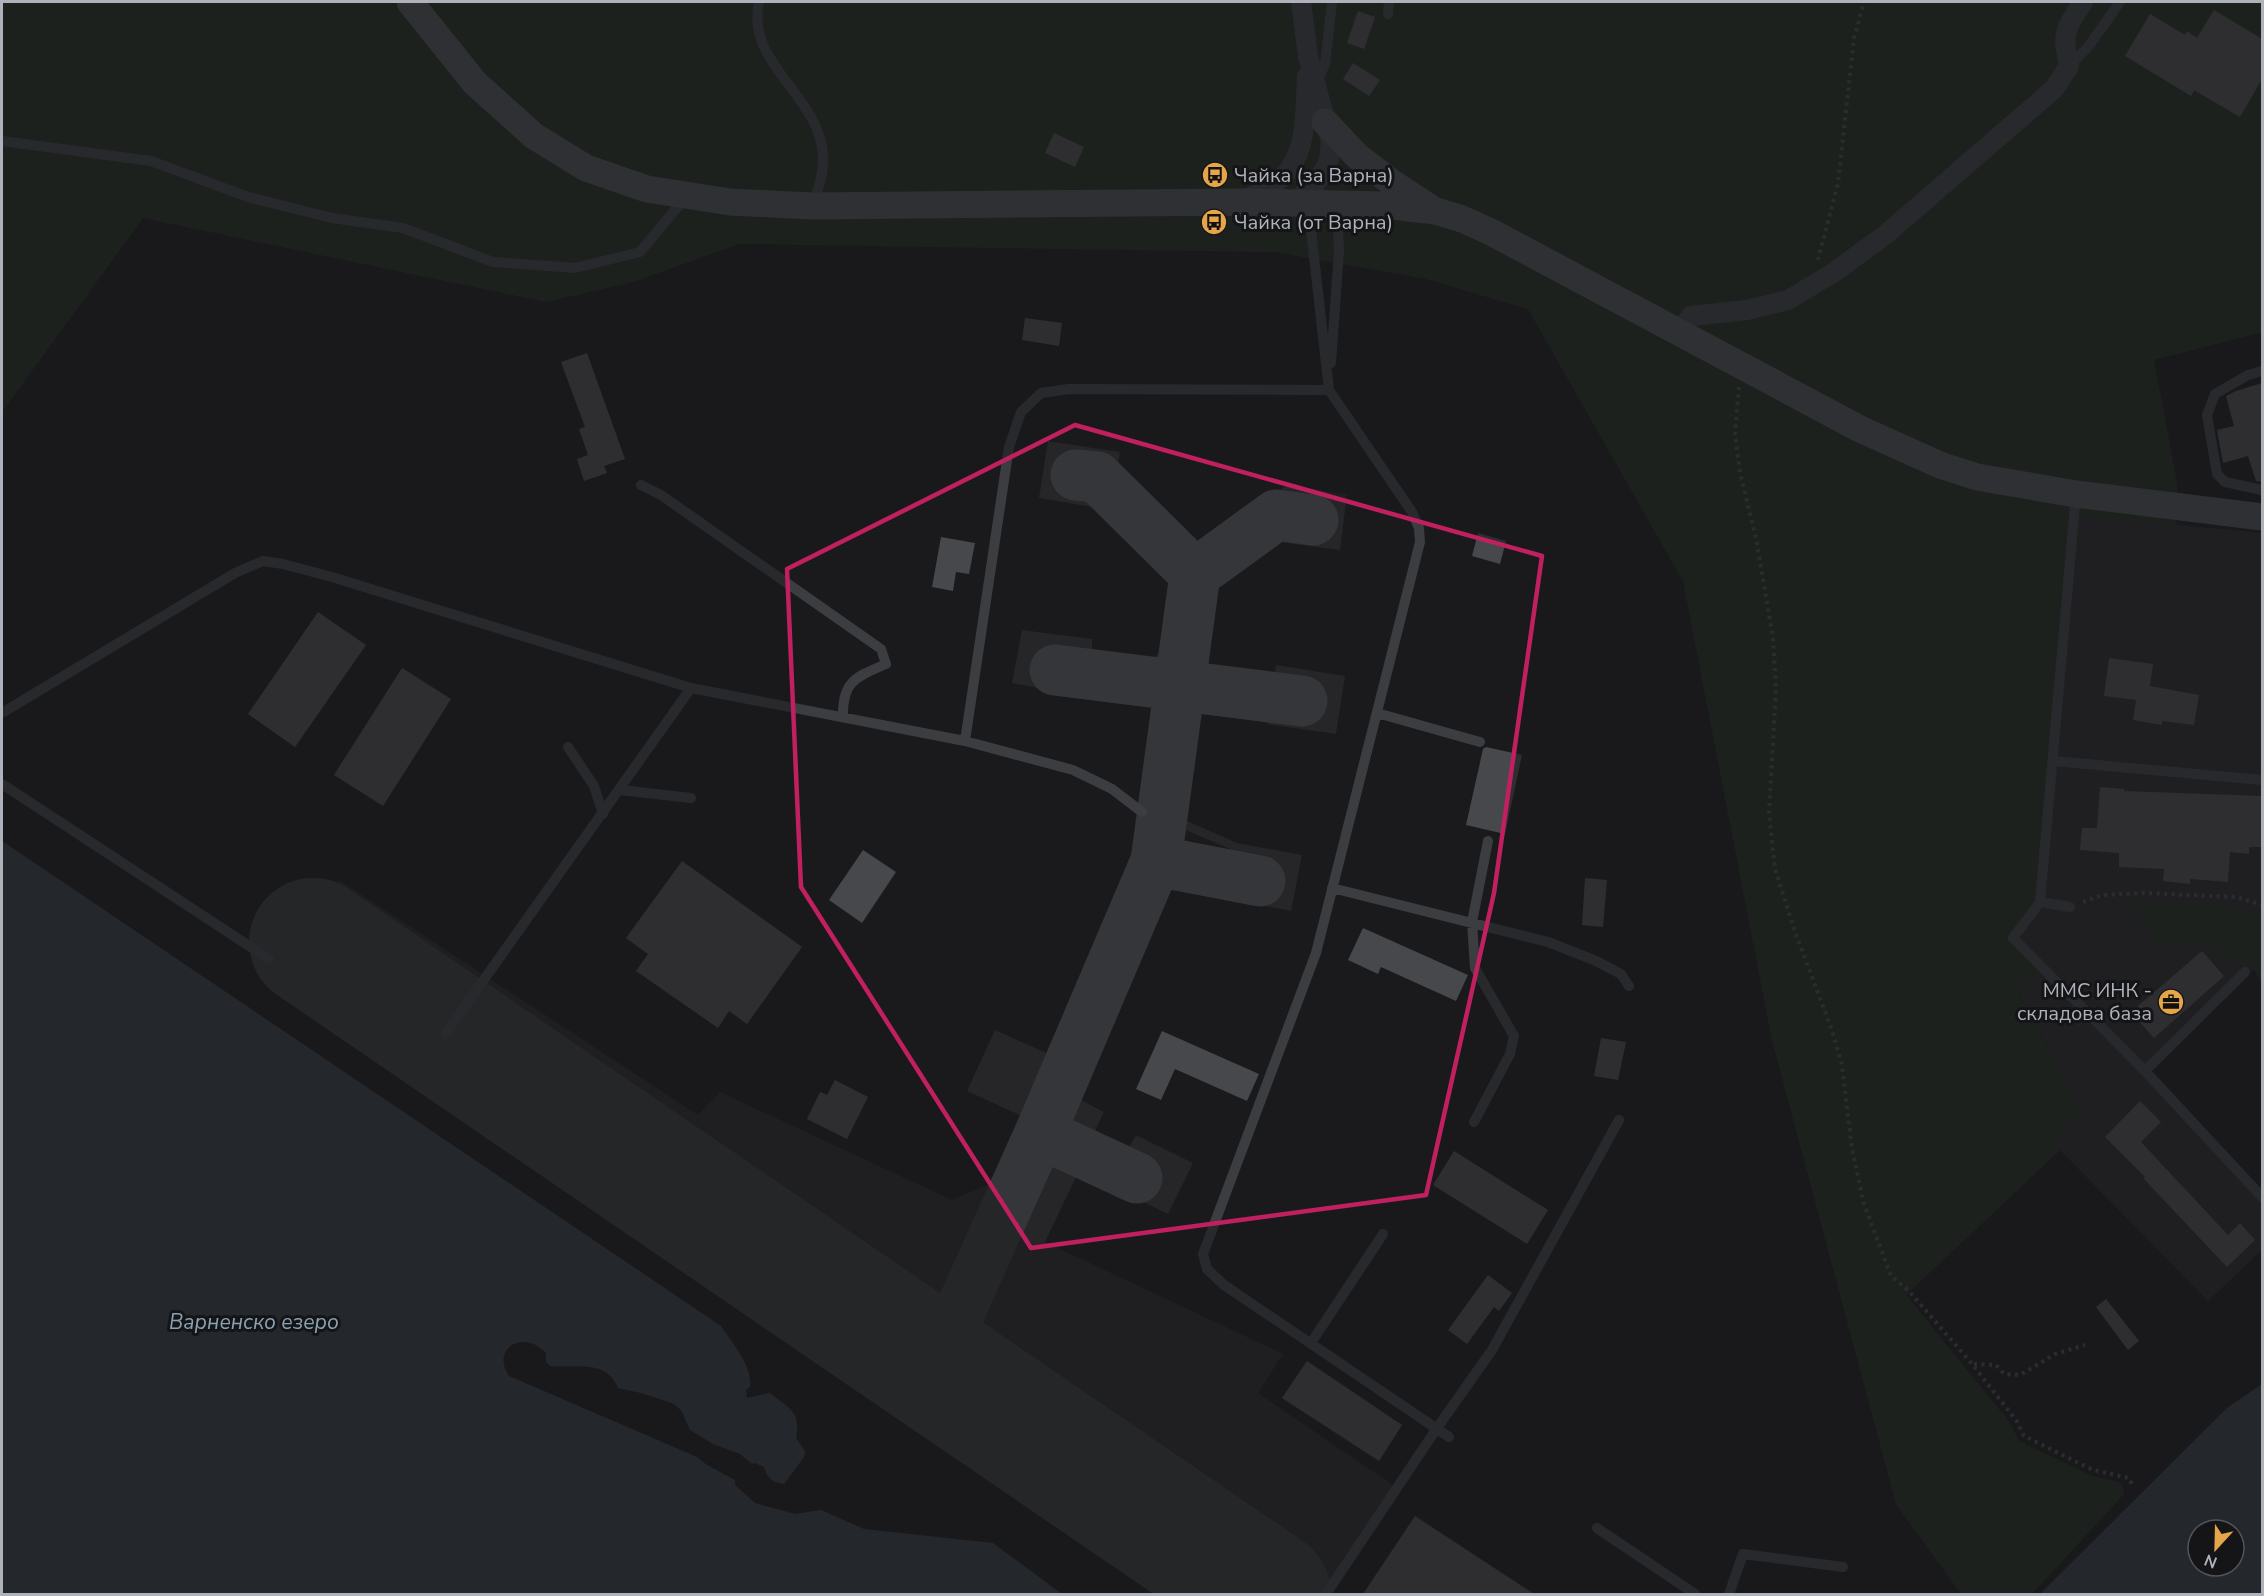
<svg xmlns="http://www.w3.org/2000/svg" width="2264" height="1596" viewBox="0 0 2264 1596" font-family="'Nunito Sans',sans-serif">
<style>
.built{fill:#262629;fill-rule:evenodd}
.green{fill:#222a23}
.water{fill:#313a40;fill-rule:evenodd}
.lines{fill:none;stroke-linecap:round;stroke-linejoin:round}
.taxiway{stroke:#343639;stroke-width:51}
.runway{stroke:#343639;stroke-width:128}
.building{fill:#47484c}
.path{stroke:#414448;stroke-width:4;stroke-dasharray:3 4.5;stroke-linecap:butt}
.lane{stroke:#3b3d41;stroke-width:10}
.street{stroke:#3b3d41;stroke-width:20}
.secondary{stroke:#4a4c51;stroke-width:27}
.marked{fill:none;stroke:#c12060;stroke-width:4.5;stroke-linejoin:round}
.labels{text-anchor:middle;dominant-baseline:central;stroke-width:6;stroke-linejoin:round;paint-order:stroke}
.poi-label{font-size:20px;fill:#aeb3bb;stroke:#151517;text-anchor:start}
.water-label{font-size:21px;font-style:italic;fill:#88a2b2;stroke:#151517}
</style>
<rect width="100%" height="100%" fill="#1a1a1c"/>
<path class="built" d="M1048 441 1120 452 1117 468 1182 545 1212 549 1285 486 1347 494 1340 550 1264 540 1212 577 1204 659 1210 673 1273 683 1276 665 1345 676 1336 734 1267 724 1270 704 1213 698 1188 721 1174 815 1237 843 1302 855 1291 911 1226 898 1228 886 1184 878 1160 889 1071 1095 1104 1112 1094 1133 1128 1149 1136 1135 1193 1163 1168 1214 1079 1171 1045 1242 1283 1354 1258 1393 1397 1488 1326 1594H1207L258 975 283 930 339 880 698 1115 720 1092 952 1200 992 1183 1022 1116 967 1091 995 1030 1051 1055 1136 862 1144 797 1160 716 1142 691 1091 685 1075 695 1012 683 1022 630 1092 639V654L1151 661 1167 645 1175 573 1119 513 1110 510 1039 498ZM1174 825 1232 850 1233 860 1185 853 1173 837Z
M2075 515 2262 533V969L2245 972 2145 1071 2262 1197V1250L2208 1301 2051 1141 2082 1111 2018 992 2013 938Z"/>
<path class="green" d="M2 2H2262V332L2154 360 2177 483 2176 525 2075 515 2040 902 2013 938 2044 969 2018 993 2082 1111 2051 1141 2060 1150 1906 1295 2010 1423 2019 1441 2092 1476 2122 1483 2124 1494 2032 1594H1961L1896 1504 1772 1040 1683 581 1528 309 1426 279 1275 252 739 244 633 282 546 302 143 218 2 412Z
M2123 899 2262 911V981L2258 977 2250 961 2233 963 2207 941 2188 943 2158 942Z"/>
<path class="water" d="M2 841 721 1326C732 1343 753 1366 750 1387L746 1390 747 1398 770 1393C789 1409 801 1410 796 1438L805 1451 804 1457 784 1484C772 1482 767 1478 764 1467L755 1463 752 1464 740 1454 713 1444 690 1430 681 1410 672 1403 641 1393 618 1388C607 1359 575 1368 550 1366L546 1362V1353C524 1329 490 1348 509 1376L697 1457 707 1465 735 1480V1485L755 1503 795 1514 821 1510 864 1529 993 1543 1062 1594H2Z
M2262 1384V1594H2040L2227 1408ZM2198 1530H2234V1566H2198Z"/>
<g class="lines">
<path class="taxiway" d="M1076 475 1097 477 1195 574
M1055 670 1302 701
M1156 861 1260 881
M1040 1133 1137 1178
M935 1367 1040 1133 1156 861 1195 574 1276 515 1313 520"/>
<path class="runway" d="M313 942 1267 1594"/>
</g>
<path class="building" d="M2214 10 2262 39V79L2240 117 2194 90 2191 96 2125 56 2150 14 2185 35 2187 31 2197 38Z
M1358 11 1375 17 1364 49 1347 43Z
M1353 63 1380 80 1369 96 1343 79Z
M1054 133 1084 147 1075 167 1045 153Z
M1025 318 1062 323 1059 346 1022 340Z
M587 353 625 459 604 466 607 473 584 481 577 459 588 455 579 429 585 427 561 362Z
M2262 383V482L2256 481 2248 456 2223 463 2217 430 2234 426 2226 396 2236 391Z
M1478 533 1506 541 1500 564 1472 556Z
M941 537 975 543 969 574 956 572 953 591 932 587Z
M318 612 366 645 295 747 248 714Z
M2109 658 2153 664 2150 686 2199 695 2194 725 2162 721V725L2133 720 2136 700 2104 696Z
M402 668 451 699 383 806 334 775Z
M1486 747 1522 755 1505 834 1466 825 1483 749Z
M2100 787 2124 789V791L2262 796V847H2249V854L2230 852 2228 882 2190 879V884L2163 881 2164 869 2119 867V853L2080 850 2082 828H2097Z
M863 850 896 872 862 923 829 900Z
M682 861 802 947 747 1024 729 1011 718 1028 636 971 648 954 626 938Z
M1585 878 1607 880 1603 927 1582 925Z
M1363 928 1468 975 1456 1001 1381 967 1378 974 1348 960Z
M2202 951 2224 976 2154 1038 2131 1012Z
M1162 1031 1259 1074 1247 1101 1175 1069 1161 1100 1136 1089Z
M1601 1038 1626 1042 1618 1080 1594 1076Z
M835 1080 868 1097 847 1139 807 1119 820 1092 827 1095Z
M2140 1101 2161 1122 2141 1142 2228 1235 2240 1223 2255 1240 2227 1267 2143 1178 2145 1177 2105 1137Z
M1454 1151 1548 1210 1527 1244 1433 1185Z
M1488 1275 1512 1293 1499 1311 1494 1307 1467 1344 1448 1330Z
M2106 1299 2139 1341 2128 1350 2096 1307Z
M1307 1361 1402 1425 1379 1461 1282 1398Z
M1415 1516 1534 1594H1363Z"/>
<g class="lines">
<path class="path" d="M1818 260 1838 183 1854 38 1864 2
M1739 387 1735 434 1740 473 1756 538 1773 638 1776 689 1769 813 1775 869 1795 932 1832 1030 1842 1065 1852 1149 1864 1204 1891 1276 1909 1291 1972 1364 2016 1420 2024 1436 2093 1470 2129 1478 2132 1484
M2083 902 2102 895 2144 893 2237 897 2262 905
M1974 1364 1996 1365 2004 1374 2020 1375 2055 1354 2085 1345"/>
<path class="lane" d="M759 2C745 64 820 95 823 156 824 173 818 191 812 206
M1388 14 1389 2
M2069 66 2088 47 2120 2
M1316 84 1325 64 1332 2
M2 141 151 161 248 197 332 218 403 228 493 262 575 268 640 252 685 198
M1308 203 1329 390 1412 512 1419 528 1420 542 1316 953 1203 1254 1207 1269 1224 1285 1449 1437
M1331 363 1339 251 1337 205
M2262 371 2248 375 2215 394 2207 415 2217 474 2225 482 2262 490
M641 485 661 495 881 649 886 664C856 677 842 681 843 717
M2076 494 2040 902 2013 938 2145 1071 2262 1197
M2 713 235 573 263 561 283 564 332 577 691 688
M1377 713 1480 742
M965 741 1073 770 1112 789 1142 812
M568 747 594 786 603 814
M2053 761 2262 780
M2 784 269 959
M620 790 691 798
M1332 888 1548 942 1594 960 1621 974 1629 986
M2040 902 2070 907
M446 1033 691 688 965 741 1009 447 1021 412 1041 393 1069 389 1329 390
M2145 1071 2245 972
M1474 1122 1510 1054 1514 1036 1475 968 1472 922 1488 841
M1311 1343 1383 1234
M1597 1528 1695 1594
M1326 1594 1437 1428 1492 1350 1619 1120
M1729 1594 1743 1554 1843 1567"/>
<path class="street" d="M1242 202C1257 193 1278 184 1288 171 1308 146 1305 106 1307 76
M1294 203 1315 184 1321 176 1329 160 1331 142 1308 56 1301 2
M1680 331 1691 316 1747 310 1788 300 1833 273 1885 235 2054 89 2069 66C2062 32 2064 31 2083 2"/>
<path class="secondary" d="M410 2 475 83 534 136 586 168 647 189 730 202 812 206 1242 202 1383 205 1436 211 1462 219 1491 232 1860 429 1940 465 1977 477 2076 494 2262 517
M1325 122 1357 156 1391 182 1429 207"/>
</g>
<path d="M0 0H2264V1596H0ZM1075 425 1542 556 1494 893 1426 1195 1031 1248 801 887 787 569Z" fill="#1a1a1c" fill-opacity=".55" fill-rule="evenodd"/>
<path class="marked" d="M1075 425 1542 556 1494 893 1426 1195 1031 1248 801 887 787 569Z"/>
<defs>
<g id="bus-disc" transform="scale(1.35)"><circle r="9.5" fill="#e5a549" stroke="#151517"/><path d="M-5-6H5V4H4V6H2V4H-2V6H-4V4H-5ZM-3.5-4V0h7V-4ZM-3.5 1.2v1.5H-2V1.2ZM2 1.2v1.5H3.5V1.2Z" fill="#111"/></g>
<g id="office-disc" transform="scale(1.35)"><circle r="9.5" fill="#e5a549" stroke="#151517"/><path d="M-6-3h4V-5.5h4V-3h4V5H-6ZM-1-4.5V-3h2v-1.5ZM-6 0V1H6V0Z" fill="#111"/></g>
</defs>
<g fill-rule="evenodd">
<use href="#bus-disc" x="1215" y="175"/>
<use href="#bus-disc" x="1214" y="222"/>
<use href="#office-disc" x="2171" y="1002"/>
</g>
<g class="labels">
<g class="poi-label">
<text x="1234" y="175">Чайка (за Варна)</text>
<text x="1234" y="222">Чайка (от Варна)</text>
<text x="2152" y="990" text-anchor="end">ММС ИНК -<tspan x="2152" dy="23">складова база</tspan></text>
</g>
<g class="water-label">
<text x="254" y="1322">Варненско езеро</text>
</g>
</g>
<rect width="2264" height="1596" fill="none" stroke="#aeb3bb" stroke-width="6"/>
<g transform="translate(2216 1548) rotate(202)"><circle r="28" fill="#151517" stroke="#525459" stroke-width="1.5"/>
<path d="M0-4.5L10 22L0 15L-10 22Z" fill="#e5a549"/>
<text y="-9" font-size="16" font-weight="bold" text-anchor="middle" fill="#aeb3bb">N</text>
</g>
</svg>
